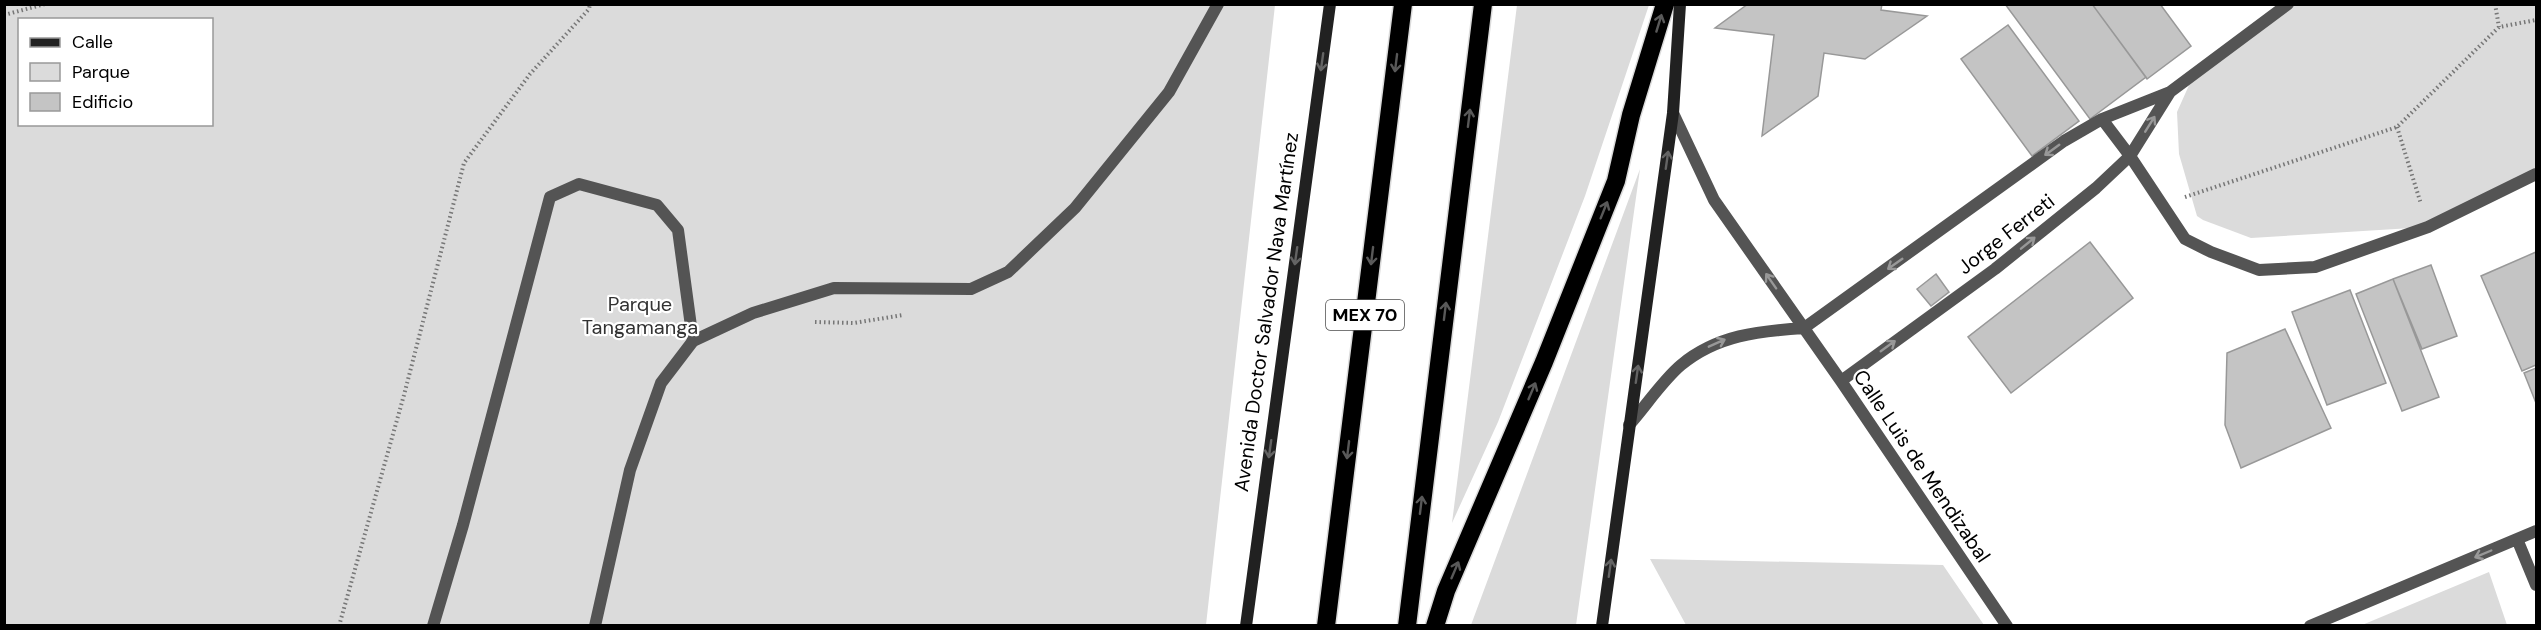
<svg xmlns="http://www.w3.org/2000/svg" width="2541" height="630" viewBox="0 0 2541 630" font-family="'DM Sans',sans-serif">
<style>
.green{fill:#dbdbdb;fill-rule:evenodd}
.building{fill:#c4c4c4;stroke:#989898;stroke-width:1.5}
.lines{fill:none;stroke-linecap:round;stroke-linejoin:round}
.motorway-casing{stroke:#dbdbdb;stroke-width:21}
.path{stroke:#767676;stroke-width:4;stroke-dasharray:1.5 3;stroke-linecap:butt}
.service{stroke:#545454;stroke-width:12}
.minor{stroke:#545454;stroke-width:12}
.secondary{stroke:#212121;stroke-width:12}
.motorway{stroke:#000;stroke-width:18}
.oneway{stroke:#595959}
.oneway2{stroke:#646464}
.oneway3{stroke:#989898}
.labels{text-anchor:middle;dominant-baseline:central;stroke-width:4.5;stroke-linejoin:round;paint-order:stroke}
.shield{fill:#fff;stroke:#4c4c4c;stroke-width:1.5}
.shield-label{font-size:18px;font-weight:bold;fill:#000}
.street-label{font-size:20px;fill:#000;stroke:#fff}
.park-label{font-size:20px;fill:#323232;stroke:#fff}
</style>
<rect width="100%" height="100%" fill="#fff"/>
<path class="green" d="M4 5H1275L1206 625H5ZM20 20H212V124H20Z
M1517 5H1649L1585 196 1498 422 1452 523Z
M2288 5H2536V172L2428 227 2251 238 2203 220 2197 216 2179 154 2177 112 2190 83Z
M1640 169 1576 625H1471Z
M1650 559 1943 565 1984 625H1686Z
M2489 572 2507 625H2362Z"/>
<path class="building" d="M1748 4H1882L1881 10 1927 16 1865 59 1824 53 1818 96 1762 136 1774 35 1715 28Z
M2005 4H2092L2146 77 2090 119Z
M2092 4H2160L2191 46 2147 79Z
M2008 25 2079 121 2032 156 1961 59Z
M2090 242 2133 298 2011 393 1968 337Z
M2536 252V365L2522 371 2481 276Z
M2431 265 2457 336 2422 349 2393 279Z
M1936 274 1949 292 1931 306 1917 289Z
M2393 279 2439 397 2402 411 2356 294Z
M2350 290 2386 383 2327 405 2292 312Z
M2285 329 2331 428 2241 468 2225 425 2227 353Z
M2536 368V403L2524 373Z"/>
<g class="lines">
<g class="motorway-casing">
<path id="motorway" d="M1326 626 1403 4
M1407 626 1483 4
M1435 626 1446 591 1544 362 1616 181 1631 115 1665 4"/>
</g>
<path class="path" d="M2495 4 2499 27
M4 15 45 4
M2397 127 2421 204
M2185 197 2397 127 2499 27 2536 20
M815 322 854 323 903 315
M339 626 404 395 464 163 530 74 589 9 590 4"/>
<path class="service" d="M433 626 463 525 550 197 579 184 657 205 678 230 693 341"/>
<path class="minor" d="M1673 113 1714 200 1841 381 2007 626
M2102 119 2130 156 2185 239 2211 252 2259 270 2315 267 2428 227 2536 174
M1804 328 2064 141 2102 119 2170 92 2288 4
M1841 381 1995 269 2096 188 2130 156 2170 92
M1629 425C1645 407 1663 380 1681 365 1717 335 1759 331 1804 328
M2517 539 2536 585
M595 626 630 470 661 383 693 341 753 313 834 288 971 289 1008 272 1075 208 1169 92 1218 4
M2310 626 2536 531"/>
<path class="secondary" d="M1246 626 1330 4
M1602 626 1673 113 1680 4"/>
<use href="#motorway" class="motorway"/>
</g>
<defs><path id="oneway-shaft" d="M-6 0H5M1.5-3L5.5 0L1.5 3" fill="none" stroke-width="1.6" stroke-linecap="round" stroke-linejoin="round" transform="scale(1.5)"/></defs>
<g class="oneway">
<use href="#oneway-shaft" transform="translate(1659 23) rotate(-73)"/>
<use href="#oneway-shaft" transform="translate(1396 63) rotate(97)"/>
<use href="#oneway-shaft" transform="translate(1469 118) rotate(-83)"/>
<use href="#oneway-shaft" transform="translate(1604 210) rotate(-68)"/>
<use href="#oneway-shaft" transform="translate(1372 256) rotate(97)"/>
<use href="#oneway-shaft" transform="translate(1445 311) rotate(-83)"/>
<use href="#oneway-shaft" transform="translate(1532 391) rotate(-67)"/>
<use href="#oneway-shaft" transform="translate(1348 450) rotate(97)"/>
<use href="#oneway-shaft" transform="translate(1421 505) rotate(-83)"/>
<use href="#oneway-shaft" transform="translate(1455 570) rotate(-67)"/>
</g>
<g class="oneway2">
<use href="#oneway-shaft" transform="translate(1322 62) rotate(98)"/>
<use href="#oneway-shaft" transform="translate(1667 160) rotate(-82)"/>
<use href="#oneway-shaft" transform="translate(1296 256) rotate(98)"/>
<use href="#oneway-shaft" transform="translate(1637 374) rotate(-82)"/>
<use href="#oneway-shaft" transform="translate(1270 449) rotate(98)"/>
<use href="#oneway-shaft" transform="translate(1610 568) rotate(-82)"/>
</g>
<g class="oneway3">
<use href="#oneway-shaft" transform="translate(2150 124) rotate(-58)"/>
<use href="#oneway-shaft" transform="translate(2052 150) rotate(144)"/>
<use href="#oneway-shaft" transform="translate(2028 243) rotate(-39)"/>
<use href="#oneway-shaft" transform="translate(1895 264) rotate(145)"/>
<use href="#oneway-shaft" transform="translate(1771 281) rotate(-125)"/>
<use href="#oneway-shaft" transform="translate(1717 343) rotate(-24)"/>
<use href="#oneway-shaft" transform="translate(1888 346) rotate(-36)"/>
<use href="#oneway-shaft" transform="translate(2483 554) rotate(157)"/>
</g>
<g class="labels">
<rect class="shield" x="1326" y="300" width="78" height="30" rx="4.5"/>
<g class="shield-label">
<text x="1365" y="315">MEX 70</text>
</g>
<g class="street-label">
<text transform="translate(2006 234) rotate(-38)">Jorge Ferreti</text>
<text transform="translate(1266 312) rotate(-82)">Avenida Doctor Salvador Nava Martínez</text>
<text transform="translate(1922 466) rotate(56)">Calle Luis de Mendizabal</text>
</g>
<g class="park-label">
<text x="640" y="304">Parque<tspan x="640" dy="23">Tangamanga</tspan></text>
</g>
</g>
<rect width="2541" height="630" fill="none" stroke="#000000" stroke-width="12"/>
<rect x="18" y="18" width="195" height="108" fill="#ffffff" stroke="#999999" stroke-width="1.5"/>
<rect x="30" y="38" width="30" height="9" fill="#212121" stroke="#999999" stroke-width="1.5"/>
<text x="72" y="48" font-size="18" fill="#000000">Calle</text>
<rect x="30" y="63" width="30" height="18" fill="#dbdbdb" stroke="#999999" stroke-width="1.5"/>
<text x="72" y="78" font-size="18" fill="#000000">Parque</text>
<rect x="30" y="93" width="30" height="18" fill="#c4c4c4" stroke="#999999" stroke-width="1.5"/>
<text x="72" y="108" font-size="18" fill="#000000">Edificio</text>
</svg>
